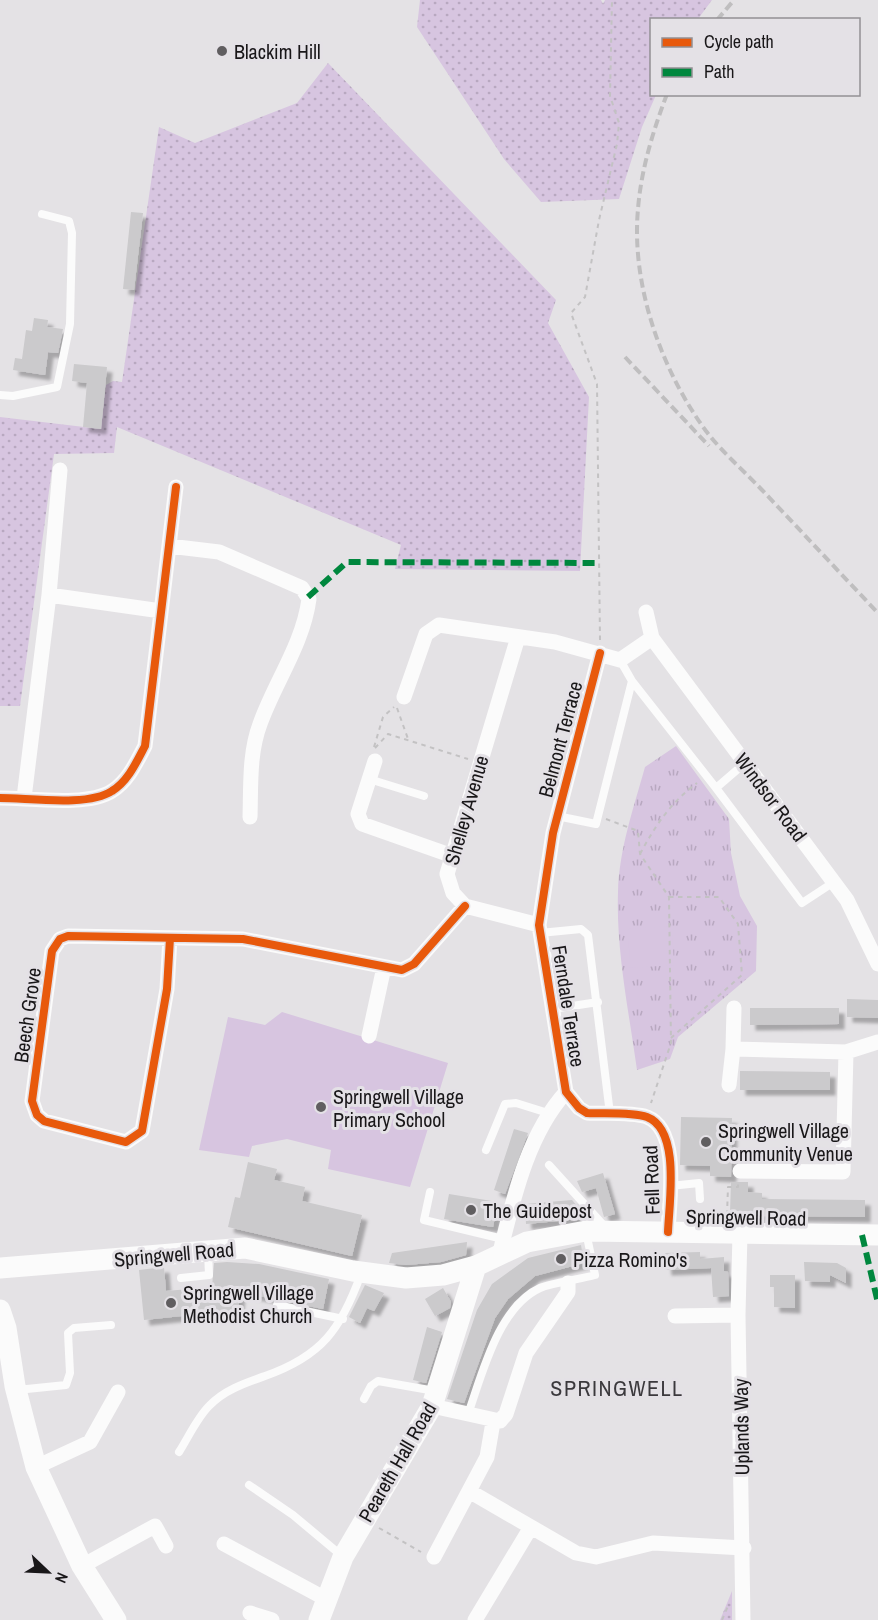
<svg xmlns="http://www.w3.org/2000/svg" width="878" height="1620" viewBox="0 0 878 1620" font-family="'Archivo Narrow',sans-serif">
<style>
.grass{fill:url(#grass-dots)}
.park{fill:url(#park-tufts)}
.pitch{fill:#d7c5e0}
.building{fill:#cbcacc;filter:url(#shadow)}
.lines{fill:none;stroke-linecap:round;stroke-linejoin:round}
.path{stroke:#c3c2c3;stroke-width:2;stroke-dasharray:4.5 4.5;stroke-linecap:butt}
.lane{stroke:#fbfbfb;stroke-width:8}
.street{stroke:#fbfbfb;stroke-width:15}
.secondary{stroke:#fbfbfb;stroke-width:21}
.rail{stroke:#bfbebf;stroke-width:4;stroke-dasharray:9 4.5;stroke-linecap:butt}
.quiet{stroke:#00873e;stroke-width:6;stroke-dasharray:12 6;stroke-linecap:butt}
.cycleway-casing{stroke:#e4e1e6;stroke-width:11}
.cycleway{stroke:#e8590c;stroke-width:8}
.poi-dot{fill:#605e60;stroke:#e4e1e6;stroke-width:2}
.labels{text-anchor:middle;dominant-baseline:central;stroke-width:6;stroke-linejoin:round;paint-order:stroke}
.poi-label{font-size:20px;fill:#191719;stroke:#e4e1e6;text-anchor:start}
.street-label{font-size:20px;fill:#191719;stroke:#e4e1e6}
.quarter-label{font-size:22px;letter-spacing:1.5px;fill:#3b393d;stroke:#e4e1e6}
</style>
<defs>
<pattern id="grass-dots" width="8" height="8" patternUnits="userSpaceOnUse" patternTransform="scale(1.5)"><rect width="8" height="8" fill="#d7c5e0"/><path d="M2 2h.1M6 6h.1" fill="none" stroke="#b8a8c0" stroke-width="1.8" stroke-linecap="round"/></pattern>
<pattern id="park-tufts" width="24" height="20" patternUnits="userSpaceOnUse" patternTransform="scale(1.5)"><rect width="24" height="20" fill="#d7c5e0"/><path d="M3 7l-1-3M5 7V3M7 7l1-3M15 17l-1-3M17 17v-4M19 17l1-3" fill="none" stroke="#b8a8c0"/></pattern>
<filter id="shadow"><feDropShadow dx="5.5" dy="5.5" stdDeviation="1.5" flood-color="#0004"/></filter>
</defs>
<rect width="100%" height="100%" fill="#e4e2e5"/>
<path class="grass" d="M420 0H601L603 4 605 0H712L698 19 652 20V94L656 95 642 127 619 199 541 202 504 159 417 27Z
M328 63 556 300 548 323 589 397 580 571 395 569 401 545 117 427 114 453 54 454 20 706H0V417L101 429 106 385 113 381 122 382 159 127 195 143 297 103Z
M732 1591V1620H720Z"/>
<path class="park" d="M676 746 729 819 731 853 740 896 757 926 756 971 678 1037 670 1059 637 1070C629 1012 616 951 618 892 619 849 634 807 645 767Z"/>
<path class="pitch" d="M672 926 674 965 630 968 628 929Z
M282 1012 448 1063 410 1187 328 1169 331 1150 287 1139 252 1146 249 1157 199 1150 228 1017 265 1025Z"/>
<path class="building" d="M131 212 143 213 134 290 123 289Z
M34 318 48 320 47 327 63 329 58 353 48 352 45 375 13 370 15 358 22 359 26 330 32 331Z
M74 364 107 367 101 429 83 427 87 383 72 381Z
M847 999 878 1000V1018L847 1017Z
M750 1008H839V1024L750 1025Z
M740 1071 830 1072V1090H740Z
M681 1117 732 1118 731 1177 710 1176V1166L680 1165Z
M514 1129 528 1133 505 1194 494 1190Z
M248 1162 277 1169 274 1180 305 1187 302 1201 362 1215 352 1256 228 1227 235 1197 240 1198Z
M603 1173 615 1214 604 1217 596 1188 582 1192 577 1181Z
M731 1182H748V1192L762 1193V1199L865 1200V1217L760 1216V1221L744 1220V1213H730Z
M449 1194 498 1202 493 1227 444 1219Z
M572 1200 578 1207 580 1219 526 1224 525 1204Z
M467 1242 466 1255 441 1262 406 1265 389 1263 392 1253Z
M581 1245 584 1263 535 1276 508 1299 495 1318 464 1403 447 1399 477 1310 492 1284 528 1258Z
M700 1252V1259L724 1257V1271L728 1272 729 1296 713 1297 711 1268 666 1270 665 1253Z
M227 1262 259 1264 329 1279 323 1309 240 1292 238 1313 221 1311V1317L209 1316 210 1313 144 1320 139 1270 164 1267 166 1291 212 1287 214 1263Z
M804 1262 837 1263 846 1268V1283L830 1275V1282L805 1281Z
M770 1275H795V1308L774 1307V1287H770Z
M365 1285 384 1293 374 1311 367 1308 360 1323 349 1317Z
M443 1288 451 1302 450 1308 435 1316 425 1299Z
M427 1327 442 1332 426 1383 413 1380Z"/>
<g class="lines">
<path class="path" d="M600 640 597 384 571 313 585 297 599 220 617 144 619 123 610 96 612 0
M397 708 408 739
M374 747 383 717 394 707
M375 748 388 734 468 759
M606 819 638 831 640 854 669 897 671 1043 651 1103
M640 854C655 826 671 802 697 783
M669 897H719L738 924 742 975 671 1038
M727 1215 728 1187H738V1183
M379 1528 421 1552
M722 1620 728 1606"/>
<path class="lane" d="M0 395 13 396 57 387 70 324 72 233 69 221 42 214
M632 681 716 788 745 763
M369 779 424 796
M716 788 802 903 834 882
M557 816 596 824 632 681 620 660
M540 933 581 929 588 935 610 1114
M553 1009 598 1002
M486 1150 505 1104 516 1103 548 1113
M549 1165 606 1228
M670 1186 699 1183 700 1199
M430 1192 424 1220 503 1239
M181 1278 209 1275 208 1252
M277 1305 343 1319
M17 1390 66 1385 70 1373 68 1333 74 1328 111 1325
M364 1399 371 1386 378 1381 435 1391
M468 1414C482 1375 498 1307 540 1288 551 1283 581 1279 595 1275L586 1232
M179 1452C188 1438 197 1418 209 1406 224 1390 245 1383 265 1376 322 1356 341 1329 361 1274
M249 1485 293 1515 342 1556"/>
<path class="street" d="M60 470 49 595 161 611
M169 546 219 552 302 588 309 599C303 644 275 682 260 724 249 753 251 786 250 817
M646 612 652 638 847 900 878 964
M518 637 447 874 453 893 465 906 539 925
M600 653 553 833 539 925 566 1092 579 1108 587 1113C604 1114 632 1112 647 1117 681 1130 669 1203 668 1232
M404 697 426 634 439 625 555 642 620 660 652 638
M375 761 358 814 362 824 450 855
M0 798C29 798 88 807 112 791 128 781 136 763 145 746L176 487
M24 798 49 595
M170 938 167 989 142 1131 126 1142 44 1121 37 1115 32 1101 52 951 60 939 68 936 243 939 402 970 414 964 465 906
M369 1036 384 967
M733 1049 734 1008
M729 1085 733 1049 846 1052 878 1042
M740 1171 843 1172 846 1052
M740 1233 738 1315 743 1620
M499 1256C513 1200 527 1135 566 1092
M675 1316 738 1315
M432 1406 500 1421 506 1414 526 1353 568 1292V1283
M36 1467 90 1442 118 1392
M469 1491 576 1553 596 1557 653 1543 744 1548
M224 1544 326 1599
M434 1557 487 1457 492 1428
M82 1566 155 1526 166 1546
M250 1613 272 1620
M475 1620 531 1527"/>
<path class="secondary" d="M0 1268 245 1248 353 1271 406 1278 443 1275 476 1266 527 1242 586 1231 878 1235
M0 1310 6 1328 15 1386 36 1467 82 1566 116 1620
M319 1620 343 1557 432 1406 476 1266"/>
<path class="rail" d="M717 20 734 0
M667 94C653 131 641 170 638 209 631 284 661 370 706 431 722 452 744 471 762 490 801 531 839 572 878 613
M625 357 709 446"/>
<path class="quiet" d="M308 597 347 562 599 563
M862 1235 878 1303"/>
<g class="cycleway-casing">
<path id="cycleway" d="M600 653 553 833 539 925 566 1092 579 1108 587 1113C604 1114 632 1112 647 1117 681 1130 669 1203 668 1232
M0 798C29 798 88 807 112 791 128 781 136 763 145 746L176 487
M170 938 167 989 142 1131 126 1142 44 1121 37 1115 32 1101 52 951 60 939 68 936 243 939 402 970 414 964 465 906"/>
</g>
<use href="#cycleway" class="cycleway"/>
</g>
<g class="poi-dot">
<circle cx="222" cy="51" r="6"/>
<circle cx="321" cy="1107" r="6"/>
<circle cx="706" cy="1142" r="6"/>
<circle cx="471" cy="1210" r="6"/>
<circle cx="561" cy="1259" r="6"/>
<circle cx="171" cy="1303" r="6"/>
</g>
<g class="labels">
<g class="poi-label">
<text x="234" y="51">Blackim Hill</text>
<text x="333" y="1096">Springwell Village<tspan x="333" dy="23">Primary School</tspan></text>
<text x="718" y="1130">Springwell Village<tspan x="718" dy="23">Community Venue</tspan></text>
<text x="483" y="1210">The Guidepost</text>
<text x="573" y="1259">Pizza Romino's</text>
<text x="183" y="1292">Springwell Village<tspan x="183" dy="23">Methodist Church</tspan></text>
</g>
<g class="street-label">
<text transform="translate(560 739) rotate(-75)">Belmont Terrace</text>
<text transform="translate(771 797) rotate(53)">Windsor Road</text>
<text transform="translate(466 810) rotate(-74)">Shelley Avenue</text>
<text transform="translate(569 1006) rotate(81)">Ferndale Terrace</text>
<text transform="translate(27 1015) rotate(-82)">Beech Grove</text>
<text transform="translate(651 1180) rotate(-92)">Fell Road</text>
<text transform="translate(746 1217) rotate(1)">Springwell Road</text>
<text transform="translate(174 1254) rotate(-5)">Springwell Road</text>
<text transform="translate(741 1427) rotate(-91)">Uplands Way</text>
<text transform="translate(397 1462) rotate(-60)">Peareth Hall Road</text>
</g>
<g class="quarter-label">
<text x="617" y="1388">SPRINGWELL</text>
</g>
</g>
<rect x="650" y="18" width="210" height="78" fill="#e4e1e6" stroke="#939094" stroke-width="1.5"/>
<rect x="662" y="38" width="30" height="9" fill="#e8590c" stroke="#939094" stroke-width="1.5"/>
<text x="704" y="48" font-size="18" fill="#191719">Cycle path</text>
<rect x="662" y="68" width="30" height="9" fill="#00873e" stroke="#939094" stroke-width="1.5"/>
<text x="704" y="78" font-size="18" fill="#191719">Path</text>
<g transform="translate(48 1572) rotate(113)" stroke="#e4e1e6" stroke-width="4.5" paint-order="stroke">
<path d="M0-4.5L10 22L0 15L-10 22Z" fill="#191719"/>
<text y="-9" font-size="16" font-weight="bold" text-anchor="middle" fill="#191719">N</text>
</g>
</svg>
